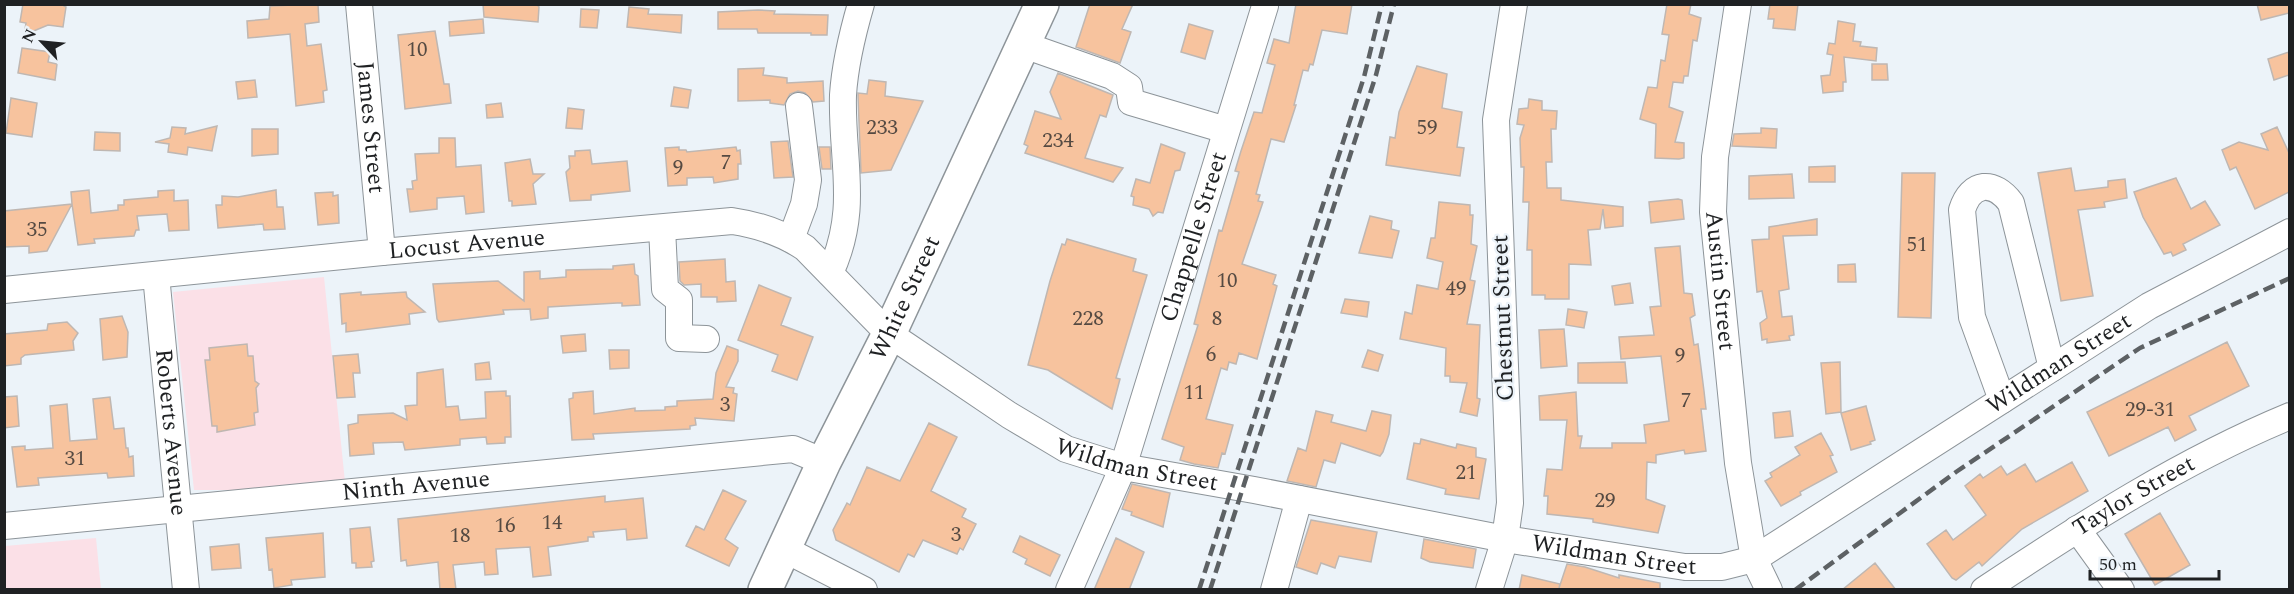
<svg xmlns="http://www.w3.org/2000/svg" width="2294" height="594" viewBox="0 0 2294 594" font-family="Spectral,serif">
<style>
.education{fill:#fbe0e7}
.building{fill:#f7c39e;stroke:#bfb7b2;stroke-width:1.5}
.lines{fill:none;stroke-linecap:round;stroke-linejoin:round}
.minor-casing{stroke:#8d9499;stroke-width:28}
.major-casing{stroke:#8d9499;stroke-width:36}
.minor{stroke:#fff;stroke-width:26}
.major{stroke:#fff;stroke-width:33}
.rail{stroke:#5d6164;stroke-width:4.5;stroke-dasharray:12 6;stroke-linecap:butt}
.labels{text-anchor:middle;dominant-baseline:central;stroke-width:4.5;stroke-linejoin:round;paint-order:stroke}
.number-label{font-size:21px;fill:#554a42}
.street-label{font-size:24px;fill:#1f2123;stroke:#ecf3f9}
</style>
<rect width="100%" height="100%" fill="#ecf3f9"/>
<path class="education" d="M324 277 345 482 255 490H194L173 292Z
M96 538 101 589H5V546Z"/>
<path class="building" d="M23 4H61L66 7 63 27 48 25 24 35 26 23 20 22Z
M318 4 319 22 305 24 307 46 321 44 327 90 323 91 324 102 296 106 290 34 248 38 247 21 269 19 270 6Z
M483 4H537L539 7 538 22 484 17Z
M1090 4H1133L1122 29 1131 32 1120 63 1076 47Z
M1296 4H1352L1347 34 1322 30 1313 65 1310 64 1308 71 1303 70 1294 105H1296L1284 142 1271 139 1256 194 1260 195 1258 201 1263 202 1242 264 1276 275 1273 284 1277 286 1257 359 1239 353 1236 364 1229 362 1227 370 1221 368 1206 419 1233 425 1225 454 1222 453 1218 468 1194 464 1180 460 1184 447 1162 439 1198 325 1194 324 1219 230 1222 231 1239 172 1235 171 1241 151 1254 112 1262 113 1275 65 1267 63 1274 39 1289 43Z
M1667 4H1691L1689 14 1701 18 1697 41 1693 40 1688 76H1684L1683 83 1673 82 1669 107 1683 112 1675 142 1684 143V158L1679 159 1655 158 1656 124 1640 119 1648 87 1657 88 1661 60 1665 61 1669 35 1662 34Z
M1770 4H1798L1795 30 1773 28 1774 19H1768Z
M2257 4H2289V13L2261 20Z
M629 7 649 9 648 14 682 15 681 33 627 27Z
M581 9 599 10 597 28 580 27Z
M758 10 775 11 774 14 828 15 827 35H811V33H758L757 29H718V12Z
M483 19 484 33 450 36 449 22Z
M1838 21 1855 24 1853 41 1861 42 1860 46 1877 48 1876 61 1844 57 1846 82H1843V91L1823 93 1821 76 1830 75 1833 55 1827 54 1829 43 1835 44Z
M1189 24 1213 31 1205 59 1181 52Z
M435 31 444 84H449L451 103 405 109 398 35Z
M22 48 50 52 48 62 57 64 55 80 18 73Z
M2289 52V75L2274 80 2268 59Z
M1872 64H1887L1888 80H1872Z
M1417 66 1447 74 1442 108 1462 112 1457 147 1464 148 1460 176 1386 165 1390 137 1395 138 1399 112Z
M764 68 763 75 787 78V83L823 81 824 101 813 102 805 93 798 91 790 94 784 105 770 103V100L738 101V69Z
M1058 73 1113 95 1106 117 1100 115 1085 158 1123 168 1113 182 1025 153 1028 146 1024 144 1035 111 1061 119 1050 92Z
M255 80 257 97 238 99 236 82Z
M869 80 886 82 885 96 923 101 891 170 861 173 858 96V93L867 94Z
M674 87 691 90 688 108 671 106Z
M11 98 37 103 32 137 6 133Z
M1529 99 1542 101V110L1557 111 1556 129H1551L1552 162H1546L1547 188H1561V200L1623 207V226L1605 228 1603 209 1600 229 1588 230 1591 265 1569 264V299H1545V295H1532V250H1527L1529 202H1523L1524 167H1521L1520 138 1524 125 1517 124 1519 109 1528 108Z
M501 103 503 117 487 118 486 105Z
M568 108 584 110 582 129 566 128Z
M217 126 212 151 188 147 187 155 168 152 169 144 155 142 170 138 172 127 186 128 185 134Z
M2277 127 2289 153V192L2255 209 2236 167 2230 170 2222 150 2239 142 2268 150 2261 134Z
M1761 128 1777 129 1776 148 1732 146 1734 134 1761 133Z
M252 129H278V154L252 156Z
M95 132 120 133V151L94 150Z
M439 138H455L456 167 481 165 484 212 466 214 464 196 437 198V209L410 212 407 189H413L412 181 417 180 415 154 439 153Z
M788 141 793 177 774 178 771 142Z
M1161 144 1185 153 1180 170 1175 171 1163 213 1158 212 1153 216 1149 209 1133 205 1134 197 1131 196 1136 179 1150 183Z
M679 147V150H686L687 152 736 147 737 151 740 150 741 164H738V179L714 183 713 177 687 178V185L668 186 665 148Z
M819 147H830L831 169H822Z
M590 150 592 164 627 161 630 191 591 195V200L570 201 566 172 570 168 569 156H575V151Z
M530 159 533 174H544L533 184 536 204 512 206V201H509L505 163Z
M1835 166V182H1809V167Z
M2071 168 2075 191 2108 187V181L2125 179 2127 198 2104 202 2105 207 2078 210 2093 296 2061 301 2038 173Z
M1902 173H1935L1931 318 1898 317Z
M1792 174 1794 198 1749 199V176Z
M2176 178 2191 209 2205 201 2220 225 2183 244 2186 250 2173 256 2171 252 2164 254 2143 217 2134 192Z
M89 190 91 213 118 210V205H124V200L158 197V191L174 190V201L188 200 189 230 169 231 167 214 137 216 139 230H136L134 236 94 239 95 243 78 245 72 204 47 251 29 253V246L4 247V211L72 204 71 192Z
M276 190 277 207H283L285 229 264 230 263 224 218 228 216 205H222V196L238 197Z
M333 192V196L338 195 339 223 318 225 315 193Z
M1678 199 1682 200 1684 219 1651 223 1649 202Z
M1439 202 1470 205V215H1473L1471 244 1477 246 1470 280 1475 281 1467 324 1480 325 1477 398 1480 399 1477 416 1460 412 1467 383 1450 382V376H1445L1446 348 1400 339 1405 312 1412 314 1417 285 1438 289 1443 262 1427 258 1431 238H1435Z
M1370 216 1392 221 1391 229 1399 231 1392 258 1359 253Z
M1817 219V235L1783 236 1789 289 1779 291 1782 317 1792 316 1794 335 1789 336 1790 340 1767 343V339L1762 340 1760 323 1767 318 1762 291 1757 292 1752 240 1769 239V227Z
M1067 239 1136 259 1133 271 1147 275 1116 378 1120 379 1112 409 1048 370 1028 365 1050 281 1062 244 1065 245Z
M1680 246 1684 293 1692 294 1695 315 1690 318 1694 345 1698 344 1704 391 1706 409H1701L1706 451 1685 454 1684 450 1656 455V463L1647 462 1646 499 1665 506 1658 533 1593 522V519L1547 514 1548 496H1544L1547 469 1562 470 1567 420H1540L1539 396 1576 392 1578 436H1582L1580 448H1612V443H1646L1644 425 1669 421 1661 356 1621 359 1619 337 1654 335 1650 307 1661 306 1655 248Z
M725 259 726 282 735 281 736 301 717 302V297H701V284L684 285 680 281 679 262Z
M634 264 635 274 638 276 640 305 622 306V303H617L548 307V318L531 320 530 309 503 310 504 314 439 322 437 319 433 284 498 281 524 301V272L540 271V279L566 277V270L613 269V266Z
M1855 264 1856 282H1838V265Z
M1630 283 1633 303 1615 305 1612 286Z
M759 285 791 298 781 325 813 337 797 380 772 371 778 355 738 340Z
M361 292V295L406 292 407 297 425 312 409 314 410 324 346 332V323L342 324 340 294Z
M1345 299 1369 302 1367 317 1341 313Z
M1568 309 1587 312 1584 328 1566 325Z
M122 316 128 332 127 357 103 360 100 319Z
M67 322 78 333 73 341 74 350 25 355 21 358V364L4 366V334L47 330 48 324Z
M1564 329 1567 366 1541 368 1539 330Z
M585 334 586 351 563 353 561 336Z
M2227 342 2249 386 2189 416 2196 430 2175 441 2168 427 2109 456 2087 412Z
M247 344 248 356H253L255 381 259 384 256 388 258 412 254 413 255 425 217 432V426H212L205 360H210L209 348Z
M727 346 738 350V361L726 387 734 388 733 393 737 394 734 421 695 418 696 425 690 426V429L593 434 594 439 572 440 569 399 573 398V393L593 391 594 414 635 408V411L665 410V407L677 406V401L713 399 716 373Z
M609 350H629V368L610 369Z
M1368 350 1383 355 1378 371 1362 367Z
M358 354 360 373H353L355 397 337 398 333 356Z
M489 362 491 379 476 380 475 364Z
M1625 362 1627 383H1578V363Z
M1840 362 1841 412 1826 414 1821 363Z
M443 369 446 407 458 406 460 420 486 418 485 392 506 391V396H510L511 437H505V443L487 444 486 437 460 439V445L405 450 403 442 373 443 374 454 350 456 348 425 358 423V415L393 413 407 420 405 406 417 405V373Z
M17 396 19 426 4 428V397Z
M110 397 114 429 124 428 126 448H128L129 457 133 456 134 476 108 478 107 473 38 478 39 485 17 487 12 447 25 446V450L53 448 50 406 67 404 70 441 97 439 93 399Z
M1866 406 1875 440 1870 442 1871 444 1851 450 1841 413Z
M1316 411 1333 415 1331 422 1366 431 1372 411 1391 415 1389 434 1383 452 1380 456 1341 443 1335 463 1324 460 1316 487 1287 481 1298 448 1306 451Z
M1790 411 1793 436 1775 438 1773 413Z
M929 423 957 437 931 491 966 509 962 517 976 524 963 550 960 548 957 554 923 540 914 557 908 554 899 572 836 540 833 530 847 503 850 505 867 467 900 481Z
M1821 433 1833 455 1830 456 1837 472 1800 492 1801 495 1781 506 1765 481 1772 477 1770 473 1800 455 1795 447Z
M1421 439 1456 448 1457 444 1476 448V457L1486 459 1479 499 1445 494 1446 489 1407 479 1414 443 1420 444Z
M2072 462 2088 491 2022 529 1982 566 1979 562 1956 580 1952 578 1927 544 1946 530 1953 540 1986 515 1965 486 1980 474 1983 478 2001 466 2007 475 2025 464 2036 482Z
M1132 484 1170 493 1163 527 1131 515 1132 512 1122 509Z
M723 490 746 501 725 539 738 548 729 566 686 546 696 526 704 530Z
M605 496V502L643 498 647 538 627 540 626 529 593 532 594 537H588V541L548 547 551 575 533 577 530 547 496 549 498 574 485 575 484 562 453 565 456 590H440L438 562 407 566 406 560 401 561 398 519Z
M2160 513 2190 565 2155 585 2125 534Z
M1311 520 1377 532 1371 562 1339 556 1335 568 1321 563 1317 574 1296 567Z
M370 527 374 561 371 562 372 567 356 568V563H352L350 529Z
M323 533 325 577 291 580 292 585 274 588 272 569 269 570 266 538Z
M1020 536 1060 555 1050 576 1025 564 1027 559 1013 552Z
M1116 538 1144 552 1129 590H1094Z
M1424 539 1476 549 1473 568 1430 562 1421 558Z
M239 544 241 568 212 570 210 547Z
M1875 563 1896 590H1842Z
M1567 564 1585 567 1619 578V575L1660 583V590H1519L1522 575 1560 584 1559 588Z"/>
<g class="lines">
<g class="minor-casing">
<g id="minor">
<path id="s1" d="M359 4 382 252"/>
<path id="s2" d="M1738 4 1715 157 1713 212 1738 463 1754 559 1769 590"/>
<path d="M1024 45 1112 76 1129 87 1131 102 1226 130"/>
<path d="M662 228 665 289 679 300V338L706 339"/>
<path d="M791 239 804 204 808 180 799 106"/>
<path d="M830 273C860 209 841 160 843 95 845 63 852 35 861 4"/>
<path id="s3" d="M156 275 186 590"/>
<path id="s4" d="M4 290 382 252 732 221C759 225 783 233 805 248L889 334 907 346 1009 415 1066 449 1123 467 1254 490 1505 539 1685 567H1722L1754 559 2149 306 2290 232"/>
<path d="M2002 400 1972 317 1962 210C1971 181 1994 180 2011 203L2052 368"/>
<path id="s5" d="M4 526 793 449 824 462"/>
<path d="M2077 529 2121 590"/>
<path d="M784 549 864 590"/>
<path id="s6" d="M1069 590 1123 467 1265 6"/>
<path d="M1274 590 1299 499"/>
<path d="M1489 590 1505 539 1510 503 1496 120 1514 4"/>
<path id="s7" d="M1984 590C2082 525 2181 461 2290 416"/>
</g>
</g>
<g class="major-casing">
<g id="major">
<path id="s8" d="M765 590 824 462 889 334 1042 4"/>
</g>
</g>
<use href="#minor" class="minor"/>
<use href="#major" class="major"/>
<path class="rail" d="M1199 590 1364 77 1382 4
M1210 590 1376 75 1394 4
M1795 590 1956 472 2140 348 2290 278"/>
</g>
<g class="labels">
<g class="number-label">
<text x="417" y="50">10</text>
<text x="882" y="128">233</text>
<text x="1427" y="128">59</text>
<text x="1058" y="141">234</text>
<text x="726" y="163">7</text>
<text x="678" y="168">9</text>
<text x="37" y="230">35</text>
<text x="1917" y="245">51</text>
<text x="1227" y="281">10</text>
<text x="1456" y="289">49</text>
<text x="1088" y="319">228</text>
<text x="1217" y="319">8</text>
<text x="1211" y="355">6</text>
<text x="1680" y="356">9</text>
<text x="1194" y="393">11</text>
<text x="1686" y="401">7</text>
<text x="725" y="405">3</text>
<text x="2150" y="410">29-31</text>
<text x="75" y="459">31</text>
<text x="1466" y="473">21</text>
<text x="1605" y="501">29</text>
<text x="552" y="523">14</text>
<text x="505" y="526">16</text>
<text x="956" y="535">3</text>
<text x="460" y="536">18</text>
</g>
<g class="street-label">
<text stroke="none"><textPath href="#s1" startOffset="124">James Street</textPath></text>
<text stroke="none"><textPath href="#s6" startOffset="375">Chappelle Street</textPath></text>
<text stroke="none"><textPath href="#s4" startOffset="465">Locust Avenue</textPath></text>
<text stroke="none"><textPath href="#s2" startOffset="279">Austin Street</textPath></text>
<text stroke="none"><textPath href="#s8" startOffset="324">White Street</textPath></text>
<text transform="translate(1503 318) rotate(-92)">Chestnut Street</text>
<text stroke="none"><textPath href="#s4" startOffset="2204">Wildman Street</textPath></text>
<text stroke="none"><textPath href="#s3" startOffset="158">Roberts Avenue</textPath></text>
<text stroke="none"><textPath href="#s4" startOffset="1214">Wildman Street</textPath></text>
<text stroke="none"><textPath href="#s5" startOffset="414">Ninth Avenue</textPath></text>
<text stroke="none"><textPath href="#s7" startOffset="177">Taylor Street</textPath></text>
<text stroke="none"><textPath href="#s4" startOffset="1700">Wildman Street</textPath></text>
</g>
</g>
<rect width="2294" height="594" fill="none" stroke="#1f2123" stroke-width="12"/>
<g transform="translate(42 42) rotate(296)" stroke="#ecf3f9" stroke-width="4.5" paint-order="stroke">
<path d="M0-4.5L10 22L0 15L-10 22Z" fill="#1f2123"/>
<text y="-9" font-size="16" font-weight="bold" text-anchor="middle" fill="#1f2123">N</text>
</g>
<path d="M2090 570v9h129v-9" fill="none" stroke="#1f2123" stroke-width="3"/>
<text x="2099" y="570" font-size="18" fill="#1f2123" stroke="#ecf3f9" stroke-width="4.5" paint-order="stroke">50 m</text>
</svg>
